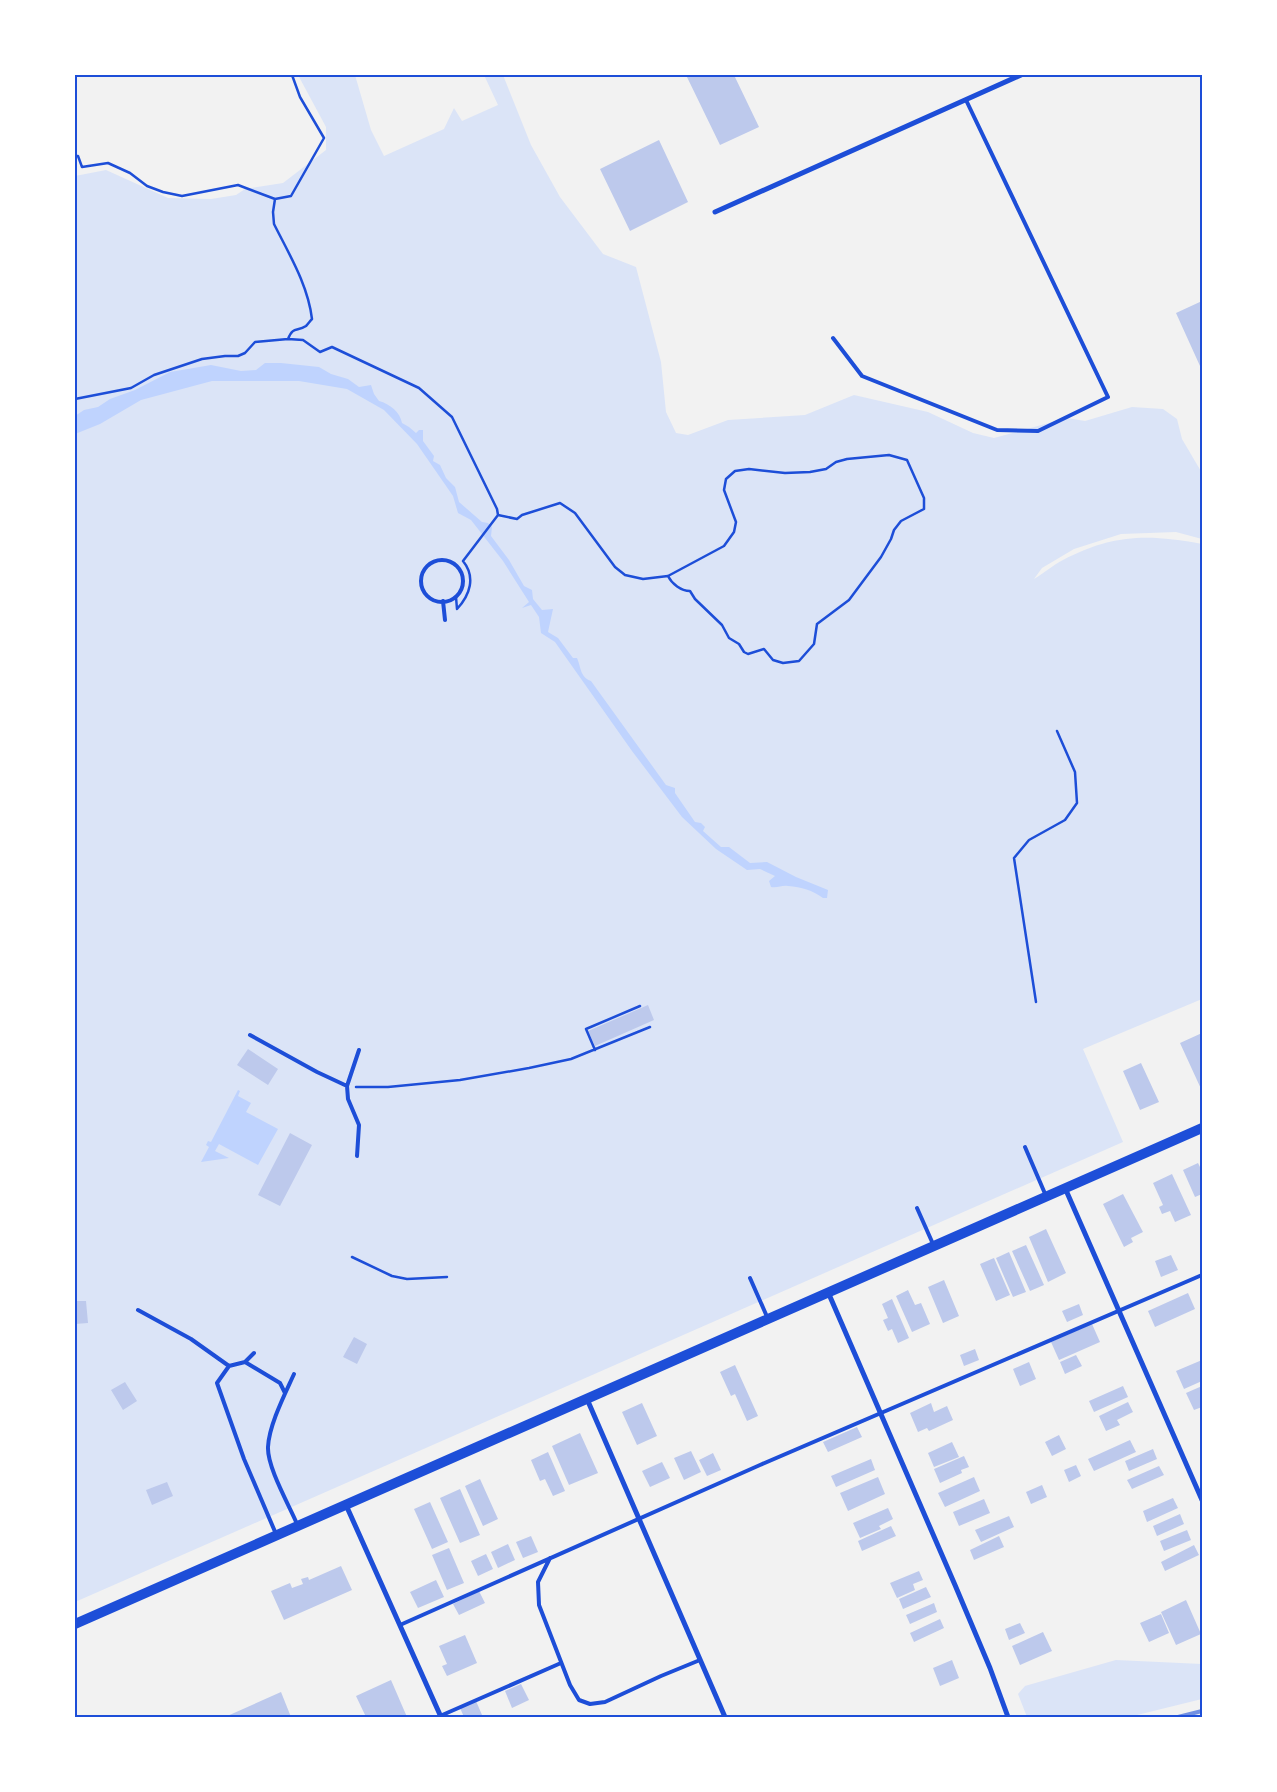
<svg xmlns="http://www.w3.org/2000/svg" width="1277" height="1792" viewBox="0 0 1277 1792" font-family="Rubik,sans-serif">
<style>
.green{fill:#dbe4f7}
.water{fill:#bfd3fe}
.building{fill:#bdc9ec}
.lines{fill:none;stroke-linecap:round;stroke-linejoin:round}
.path{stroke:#1d4ed8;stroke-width:2.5}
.service{stroke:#1d4ed8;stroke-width:4}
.minor{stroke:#1d4ed8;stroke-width:5}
.secondary{stroke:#1d4ed8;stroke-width:10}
.rail{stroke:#7290e2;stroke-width:4}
.neatline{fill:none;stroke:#1d4ed8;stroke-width:2}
</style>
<rect width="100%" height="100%" fill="#f2f2f2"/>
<path class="green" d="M298 75H355L371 130 384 156 444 129 454 108 462 121 498 105 484 75H503L531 145 560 197 603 254 636 267 661 362 666 412 676 433 688 435 728 420 805 415 854 395 928 412 973 433 994 438 1067 418 1085 421 1132 407 1163 409 1177 419 1182 439 1202 473V539L1176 532 1121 534 1074 549 1042 568 1034 579C1044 573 1053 565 1063 560 1113 534 1148 534 1202 544V999L1083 1049 1123 1142 75 1602V176L106 170 168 198 211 199 236 195 245 189 283 183 326 150V127Z
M1116 1660 1202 1664V1699L1129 1717H1027L1018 1694 1025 1686Z"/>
<path class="water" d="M265 363H281L319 367 331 374 348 379 359 387 371 385 374 394 379 401C390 404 400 412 402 423L409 427 416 433 419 430H423V441L434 456 433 461 440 465 446 478 455 487 459 502 482 522 488 523 492 527 491 536 509 560 524 586 532 590 533 599 542 610 553 609 548 632 558 638 573 658H577C581 667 580 677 591 681L666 785 675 788V793L695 822 701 823 705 827 703 831 721 847H729L750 863 767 862 796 877 828 890 827 898H823C812 890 802 887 788 886 782 885 778 888 771 887L769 881 775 876 760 869 747 870 716 849 682 817 632 751 555 642 541 633 539 617 531 605 522 608 529 602 503 561 471 520 458 513 453 496 417 444 384 410 347 389 299 381H212L141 400 100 424 75 434V416L84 410 98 407 110 399 135 390 170 372 211 365 241 371 256 370Z
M238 1090 240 1091 238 1096 251 1103 246 1112 278 1129 258 1165 219 1144 215 1151 229 1158 201 1162 209 1147 206 1145 208 1141 211 1142Z"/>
<path class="building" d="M686 75H734L759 127 720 145Z
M659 140 688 202 630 231 600 169Z
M1202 301V365L1200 366 1176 313Z
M648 1005 654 1020 595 1046 588 1031Z
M1202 1033V1091L1180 1043Z
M248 1049 278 1069 268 1085 237 1065Z
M1141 1063 1159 1102 1140 1110 1123 1071Z
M290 1133 312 1145 280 1206 258 1195Z
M1198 1163 1202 1171V1194L1195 1197 1183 1170Z
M1172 1174 1191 1215 1175 1222 1170 1211 1162 1214 1159 1207 1163 1205 1153 1183Z
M1123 1194 1143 1232 1131 1238 1133 1242 1124 1247 1103 1204Z
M1046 1229 1066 1273 1048 1282 1029 1237Z
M1026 1245 1044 1285 1030 1291 1012 1251Z
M1009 1252 1026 1292 1013 1297 996 1258Z
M1171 1255 1178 1270 1161 1277 1155 1261Z
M994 1258 1010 1295 996 1301 980 1264Z
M944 1280 959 1316 943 1323 928 1287Z
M908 1290 915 1305 921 1303 930 1324 912 1332 896 1296Z
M1188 1293 1195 1309 1155 1327 1148 1311Z
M892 1299 909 1338 898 1343 892 1329 888 1331 883 1320 888 1318 882 1304Z
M75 1301H86L88 1323 75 1324Z
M1079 1304 1083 1315 1067 1322 1062 1311Z
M1092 1324 1100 1342 1059 1360 1051 1342Z
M354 1337 367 1344 357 1364 343 1357Z
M975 1349 979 1360 964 1366 960 1355Z
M1076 1355 1082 1366 1065 1374 1060 1362Z
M1202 1360V1381L1184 1389 1176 1371Z
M1029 1362 1036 1379 1020 1386 1013 1369Z
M735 1365 758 1416 747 1421 735 1394 731 1396 720 1372Z
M125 1382 137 1401 123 1410 111 1390Z
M1123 1386 1128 1397 1094 1412 1089 1401Z
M1202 1386V1407L1194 1410 1186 1393Z
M1128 1402 1133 1412 1117 1420 1120 1425 1106 1431 1099 1416Z
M642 1403 657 1436 637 1445 622 1412Z
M931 1403 934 1412 947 1406 953 1420 929 1431 927 1428 918 1432 910 1413Z
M857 1427 862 1437 828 1452 823 1442Z
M580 1433 598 1473 569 1485 552 1446Z
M1059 1435 1066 1449 1052 1456 1045 1442Z
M1130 1440 1136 1452 1094 1471 1088 1459Z
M952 1442 959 1457 934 1467 928 1453Z
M1153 1449 1157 1459 1129 1471 1125 1461Z
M691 1451 701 1472 684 1480 674 1458Z
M548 1452 565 1491 553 1496 545 1479 540 1481 531 1460Z
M713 1453 721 1470 707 1476 699 1460Z
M964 1456 969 1467 961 1470 962 1473 940 1483 934 1469Z
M871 1459 875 1470 836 1487 831 1476Z
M662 1462 670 1478 650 1487 642 1471Z
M1076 1465 1081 1476 1069 1482 1064 1470Z
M1159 1466 1164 1475 1132 1489 1127 1480Z
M878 1477 885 1494 848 1511 840 1493Z
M974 1477 980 1491 945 1507 938 1493Z
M480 1479 498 1519 483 1526 465 1486Z
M167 1482 173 1496 152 1505 146 1490Z
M1042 1485 1047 1497 1031 1504 1026 1492Z
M460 1489 480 1535 460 1543 440 1498Z
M1173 1498 1178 1508 1147 1522 1143 1511Z
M984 1499 990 1513 959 1526 953 1512Z
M430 1502 448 1542 432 1549 414 1509Z
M888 1508 893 1519 879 1526 881 1529 860 1538 853 1523Z
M1180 1514 1184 1524 1157 1536 1153 1526Z
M1009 1516 1014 1527 981 1542 975 1530Z
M891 1526 896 1536 862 1551 858 1541Z
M1187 1530 1191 1540 1164 1551 1160 1541Z
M531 1536 538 1552 523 1558 516 1542Z
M999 1536 1004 1547 974 1560 970 1550Z
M508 1544 515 1560 498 1568 491 1552Z
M1194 1545 1199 1555 1165 1571 1161 1562Z
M449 1548 464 1583 447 1590 432 1555Z
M486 1554 493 1569 478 1576 471 1561Z
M341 1566 352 1590 284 1620 271 1591 290 1583 292 1588 303 1584 301 1579 308 1577 309 1580Z
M919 1571 923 1580 913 1584 915 1590 897 1598 890 1583Z
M436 1580 444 1597 418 1608 410 1592Z
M926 1587 931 1597 903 1609 899 1599Z
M479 1591 485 1603 459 1615 453 1604Z
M1186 1600 1201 1634 1176 1645 1161 1612Z
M934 1603 937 1612 910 1624 906 1615Z
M1161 1614 1169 1633 1149 1642 1140 1623Z
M940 1619 944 1628 914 1642 910 1633Z
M1020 1623 1025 1633 1009 1640 1005 1629Z
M1043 1632 1052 1651 1020 1665 1012 1646Z
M465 1635 477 1663 447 1676 442 1666 447 1664 439 1646Z
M952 1660 959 1678 940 1686 933 1668Z
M391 1680 407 1717H366L356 1696Z
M521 1684 529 1700 512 1708 505 1691Z
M281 1692 291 1717H225Z
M476 1701 482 1715 478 1717H464L460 1708Z"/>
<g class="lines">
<path class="path" d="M75 156H78L82 167 108 163 130 173 147 186 163 192 182 196 238 185 275 199 291 196 324 138 300 97 292 75
M275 199 273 212 274 224C289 254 308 285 312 319 310 321 308 324 306 326 297 332 293 326 288 339
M75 399 131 388 154 375 202 359 225 356H238L245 353 255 342 288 339 303 340 320 352 332 347 419 388 452 417 497 509 498 515 463 561C476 577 470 595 457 609L456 597
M498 515 517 519 522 515 560 503 575 513 615 567 625 575 643 579 668 576 724 546 734 532 736 522 724 490 726 479 735 471 749 469 785 473 810 472 826 469 836 462 847 459 889 455 907 460 924 498V509L901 521 894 530 891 539 881 557 849 600 817 624 814 644 799 661 783 663 773 660 764 649 748 654 744 652 739 644 729 638 722 625 695 599 690 591C681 591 672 584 668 576
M1036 1002 1014 858 1029 840 1065 820 1077 803 1075 772 1057 731
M595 1050 586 1029 640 1006
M356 1087H388L460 1080 529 1068 571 1059 650 1027
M352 1257 392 1276 407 1279 447 1277"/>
<path class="service" d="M833 338 862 376 997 430 1038 431 1108 397 966 100
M421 581a21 21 0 1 1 42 0a21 21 0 1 1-42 0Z
M443 601 445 620
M250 1035 317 1072 347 1086
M1025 1147 1046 1196
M357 1156 359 1125 348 1099 347 1086 359 1050
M917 1208 933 1244
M750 1278 768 1319
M138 1310 191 1339 229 1366
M254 1353 245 1362 229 1366 217 1383 244 1459 276 1534
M245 1362 280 1383 285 1393
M294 1374C285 1394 269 1425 268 1447 267 1467 289 1505 297 1524
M550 1558 538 1582 539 1605 570 1685 579 1700 590 1704 605 1702 661 1676 700 1660
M400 1625 760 1465 1202 1275
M440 1716 561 1663"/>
<path class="minor" d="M715 212 1021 75
M1065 1188 1202 1500
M828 1292 955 1585 990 1668 1008 1717
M587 1399 725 1717
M346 1505 441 1717"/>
<path class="secondary" d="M75 1624 1202 1128"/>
<path class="rail" d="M1178 1717 1202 1711"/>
</g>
<rect width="1277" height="1792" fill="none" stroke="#ffffff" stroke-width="152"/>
<rect x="76" y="76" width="1125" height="1640" class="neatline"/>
</svg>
